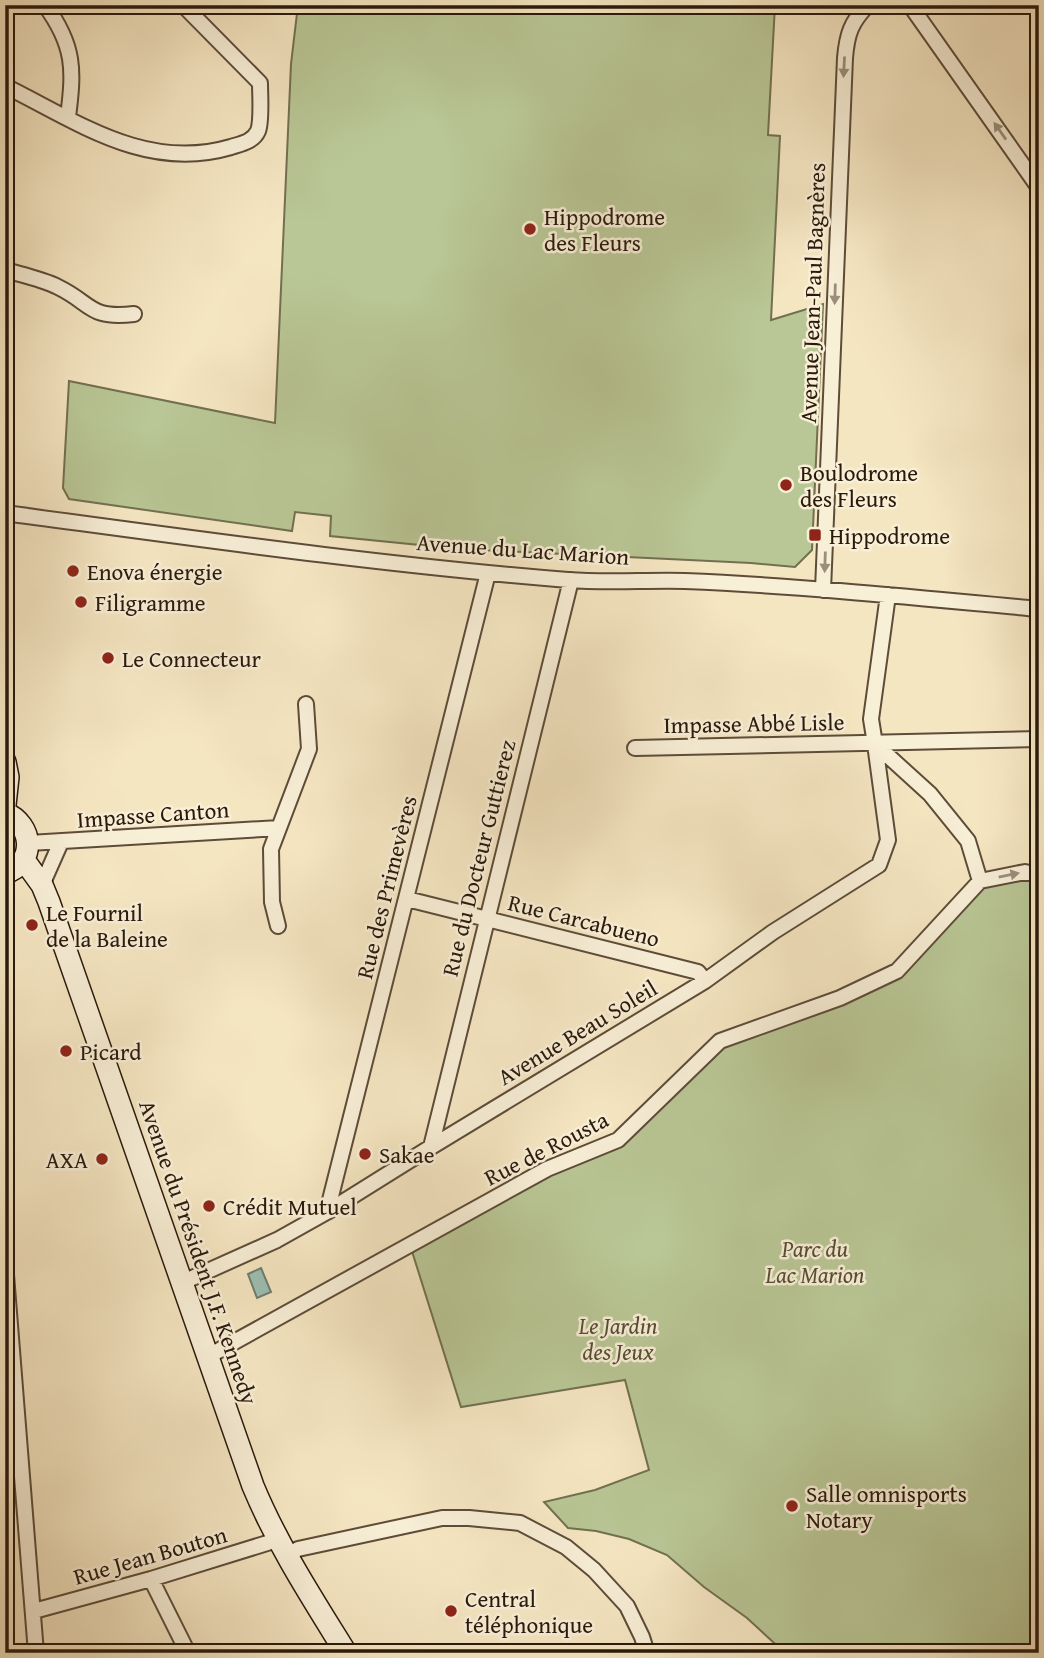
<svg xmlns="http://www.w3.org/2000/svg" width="1044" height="1658" viewBox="0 0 1044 1658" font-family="'Gentium Book Plus',serif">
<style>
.green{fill:#b9c695;stroke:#727050;stroke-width:2}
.water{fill:#9cc0b4;stroke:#6e7d70;stroke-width:2}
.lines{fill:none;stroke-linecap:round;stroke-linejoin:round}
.street-casing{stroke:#5d4c39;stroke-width:18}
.secondary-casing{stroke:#2a190b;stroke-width:24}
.street{stroke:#f8efd7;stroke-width:14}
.secondary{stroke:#f8efd7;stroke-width:21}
.oneway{fill:#9b8f7b}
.poi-dot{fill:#8f2418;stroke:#f8efd7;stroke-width:2.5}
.labels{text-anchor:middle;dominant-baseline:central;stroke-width:5;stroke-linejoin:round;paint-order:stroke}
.poi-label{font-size:23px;fill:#2a190b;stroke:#f8efd7;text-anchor:start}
.street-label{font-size:23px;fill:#2a190b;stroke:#f8efd7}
.park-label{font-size:23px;font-style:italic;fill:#554d34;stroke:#f8efd7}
</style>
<rect width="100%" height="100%" fill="#f5e6c2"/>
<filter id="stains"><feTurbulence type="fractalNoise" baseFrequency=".00286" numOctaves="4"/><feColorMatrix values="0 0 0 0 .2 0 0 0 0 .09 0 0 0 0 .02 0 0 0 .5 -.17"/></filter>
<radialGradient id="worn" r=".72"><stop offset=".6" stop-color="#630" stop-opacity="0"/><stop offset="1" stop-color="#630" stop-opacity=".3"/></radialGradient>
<path class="green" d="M298 5H775L768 135 780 136 771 320 823 304 812 550 795 567 751 563 460 549 330 536 331 516 295 512 292 531 69 499 63 488 69 381 275 423 291 64Z
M1039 875V1653H785L747 1618 704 1587 667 1555 629 1539 596 1531 568 1528 544 1502 595 1490 649 1470 625 1380 461 1407 410 1245 618 1140 720 1041 897 971 980 881Z"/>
<path class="water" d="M261 1268 271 1292 257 1298 248 1274Z"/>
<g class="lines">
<g class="street-casing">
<path id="street" d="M45 5C75 46 74 70 68 117
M910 5 1039 188
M5 86C78 122 146 172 231 147 240 144 253 142 258 131 262 121 260 95 260 83L183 5
M5 270C22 275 42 279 58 287 93 304 88 319 134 314
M5 513C192 538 380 565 568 580 607 583 646 580 685 581 803 586 921 598 1039 609
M823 590 845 58C847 34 851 22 868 5
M888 595 871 719 875 744 930 794 968 841 980 881
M635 748 1039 739
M29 843 279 828 309 749 306 704
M980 881 1025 872 1039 875
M42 885 61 842
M407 899 698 972 705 981
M278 926 272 902 271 849 279 828
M431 1147 571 580
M327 1212 488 573
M5 1262 36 1653
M181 1283 277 1240 327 1212 431 1147 705 981 773 932 879 865 888 840 875 744
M207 1357 547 1169 618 1140 720 1041 840 998 897 971 980 881
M286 1557 298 1549 442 1518H469L520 1523 566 1547 594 1570 627 1606 642 1637 647 1653
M151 1579 188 1653
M34 1611 151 1579 277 1540"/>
</g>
<g class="secondary-casing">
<path id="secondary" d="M5 762 8 777 5 805
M5 813C33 824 37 863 5 873
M24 860 42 885 49 902 253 1486C278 1546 312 1598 346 1653"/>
</g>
<use href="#street" class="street"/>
<use href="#secondary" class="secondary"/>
</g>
<defs><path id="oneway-solid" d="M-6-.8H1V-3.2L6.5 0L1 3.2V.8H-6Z" transform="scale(1.75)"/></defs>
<g class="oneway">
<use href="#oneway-solid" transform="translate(844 67) rotate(93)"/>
<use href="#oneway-solid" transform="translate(1000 131) rotate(-125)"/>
<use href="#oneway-solid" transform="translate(835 294) rotate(92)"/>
<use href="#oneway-solid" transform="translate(825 562) rotate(92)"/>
<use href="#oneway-solid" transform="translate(1009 875) rotate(-11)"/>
</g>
<g class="poi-dot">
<circle cx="530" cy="229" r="7"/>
<circle cx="786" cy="485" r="7"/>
<rect x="808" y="528" width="14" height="14" rx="3.5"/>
<circle cx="73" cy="571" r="7"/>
<circle cx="81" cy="602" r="7"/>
<circle cx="108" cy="658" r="7"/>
<circle cx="32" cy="925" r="7"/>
<circle cx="66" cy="1051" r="7"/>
<circle cx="365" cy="1154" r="7"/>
<circle cx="102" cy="1159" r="7"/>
<circle cx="209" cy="1206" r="7"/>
<circle cx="792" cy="1506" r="7"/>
<circle cx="451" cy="1611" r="7"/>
</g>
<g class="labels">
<g class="poi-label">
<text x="544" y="216">Hippodrome<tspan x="544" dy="26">des Fleurs</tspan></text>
<text x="800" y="472">Boulodrome<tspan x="800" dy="26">des Fleurs</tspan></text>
<text x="829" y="535">Hippodrome</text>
<text x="87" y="571">Enova énergie</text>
<text x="95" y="602">Filigramme</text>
<text x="122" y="658">Le Connecteur</text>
<text x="46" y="912">Le Fournil<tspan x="46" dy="26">de la Baleine</tspan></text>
<text x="80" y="1051">Picard</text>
<text x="379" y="1154">Sakae</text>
<text x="88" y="1159" text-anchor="end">AXA</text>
<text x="223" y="1206">Crédit Mutuel</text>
<text x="806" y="1493">Salle omnisports<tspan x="806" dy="26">Notary</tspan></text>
<text x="465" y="1598">Central<tspan x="465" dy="26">téléphonique</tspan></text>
</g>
<g class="street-label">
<text transform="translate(812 293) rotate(-88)">Avenue Jean-Paul Bagnères</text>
<text transform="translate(523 549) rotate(4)">Avenue du Lac Marion</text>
<text transform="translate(754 723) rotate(-1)">Impasse Abbé Lisle</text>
<text transform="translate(153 814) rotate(-4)">Impasse Canton</text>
<text transform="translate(478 858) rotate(-76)">Rue du Docteur Guttierez</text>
<text transform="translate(386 887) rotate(-76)">Rue des Primevères</text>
<text transform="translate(584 920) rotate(14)">Rue Carcabueno</text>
<text transform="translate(577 1032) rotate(-31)">Avenue Beau Soleil</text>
<text transform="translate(546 1148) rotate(-27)">Rue de Rousta</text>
<text transform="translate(199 1252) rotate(71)">Avenue du Président J.F. Kennedy</text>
<text transform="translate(150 1555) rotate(-16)">Rue Jean Bouton</text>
</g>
<g class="park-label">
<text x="815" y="1248">Parc du<tspan x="815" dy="26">Lac Marion</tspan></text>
<text x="618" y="1325">Le Jardin<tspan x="618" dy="26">des Jeux</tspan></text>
</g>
</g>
<rect width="1044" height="1658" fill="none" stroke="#f5e6c2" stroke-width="28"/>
<rect x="7" y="7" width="1030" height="1644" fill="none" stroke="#2a190b" stroke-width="3.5"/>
<rect x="14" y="14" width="1016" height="1630" fill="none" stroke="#2a190b" stroke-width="2"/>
<rect width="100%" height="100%" filter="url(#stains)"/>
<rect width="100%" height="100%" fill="url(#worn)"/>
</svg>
